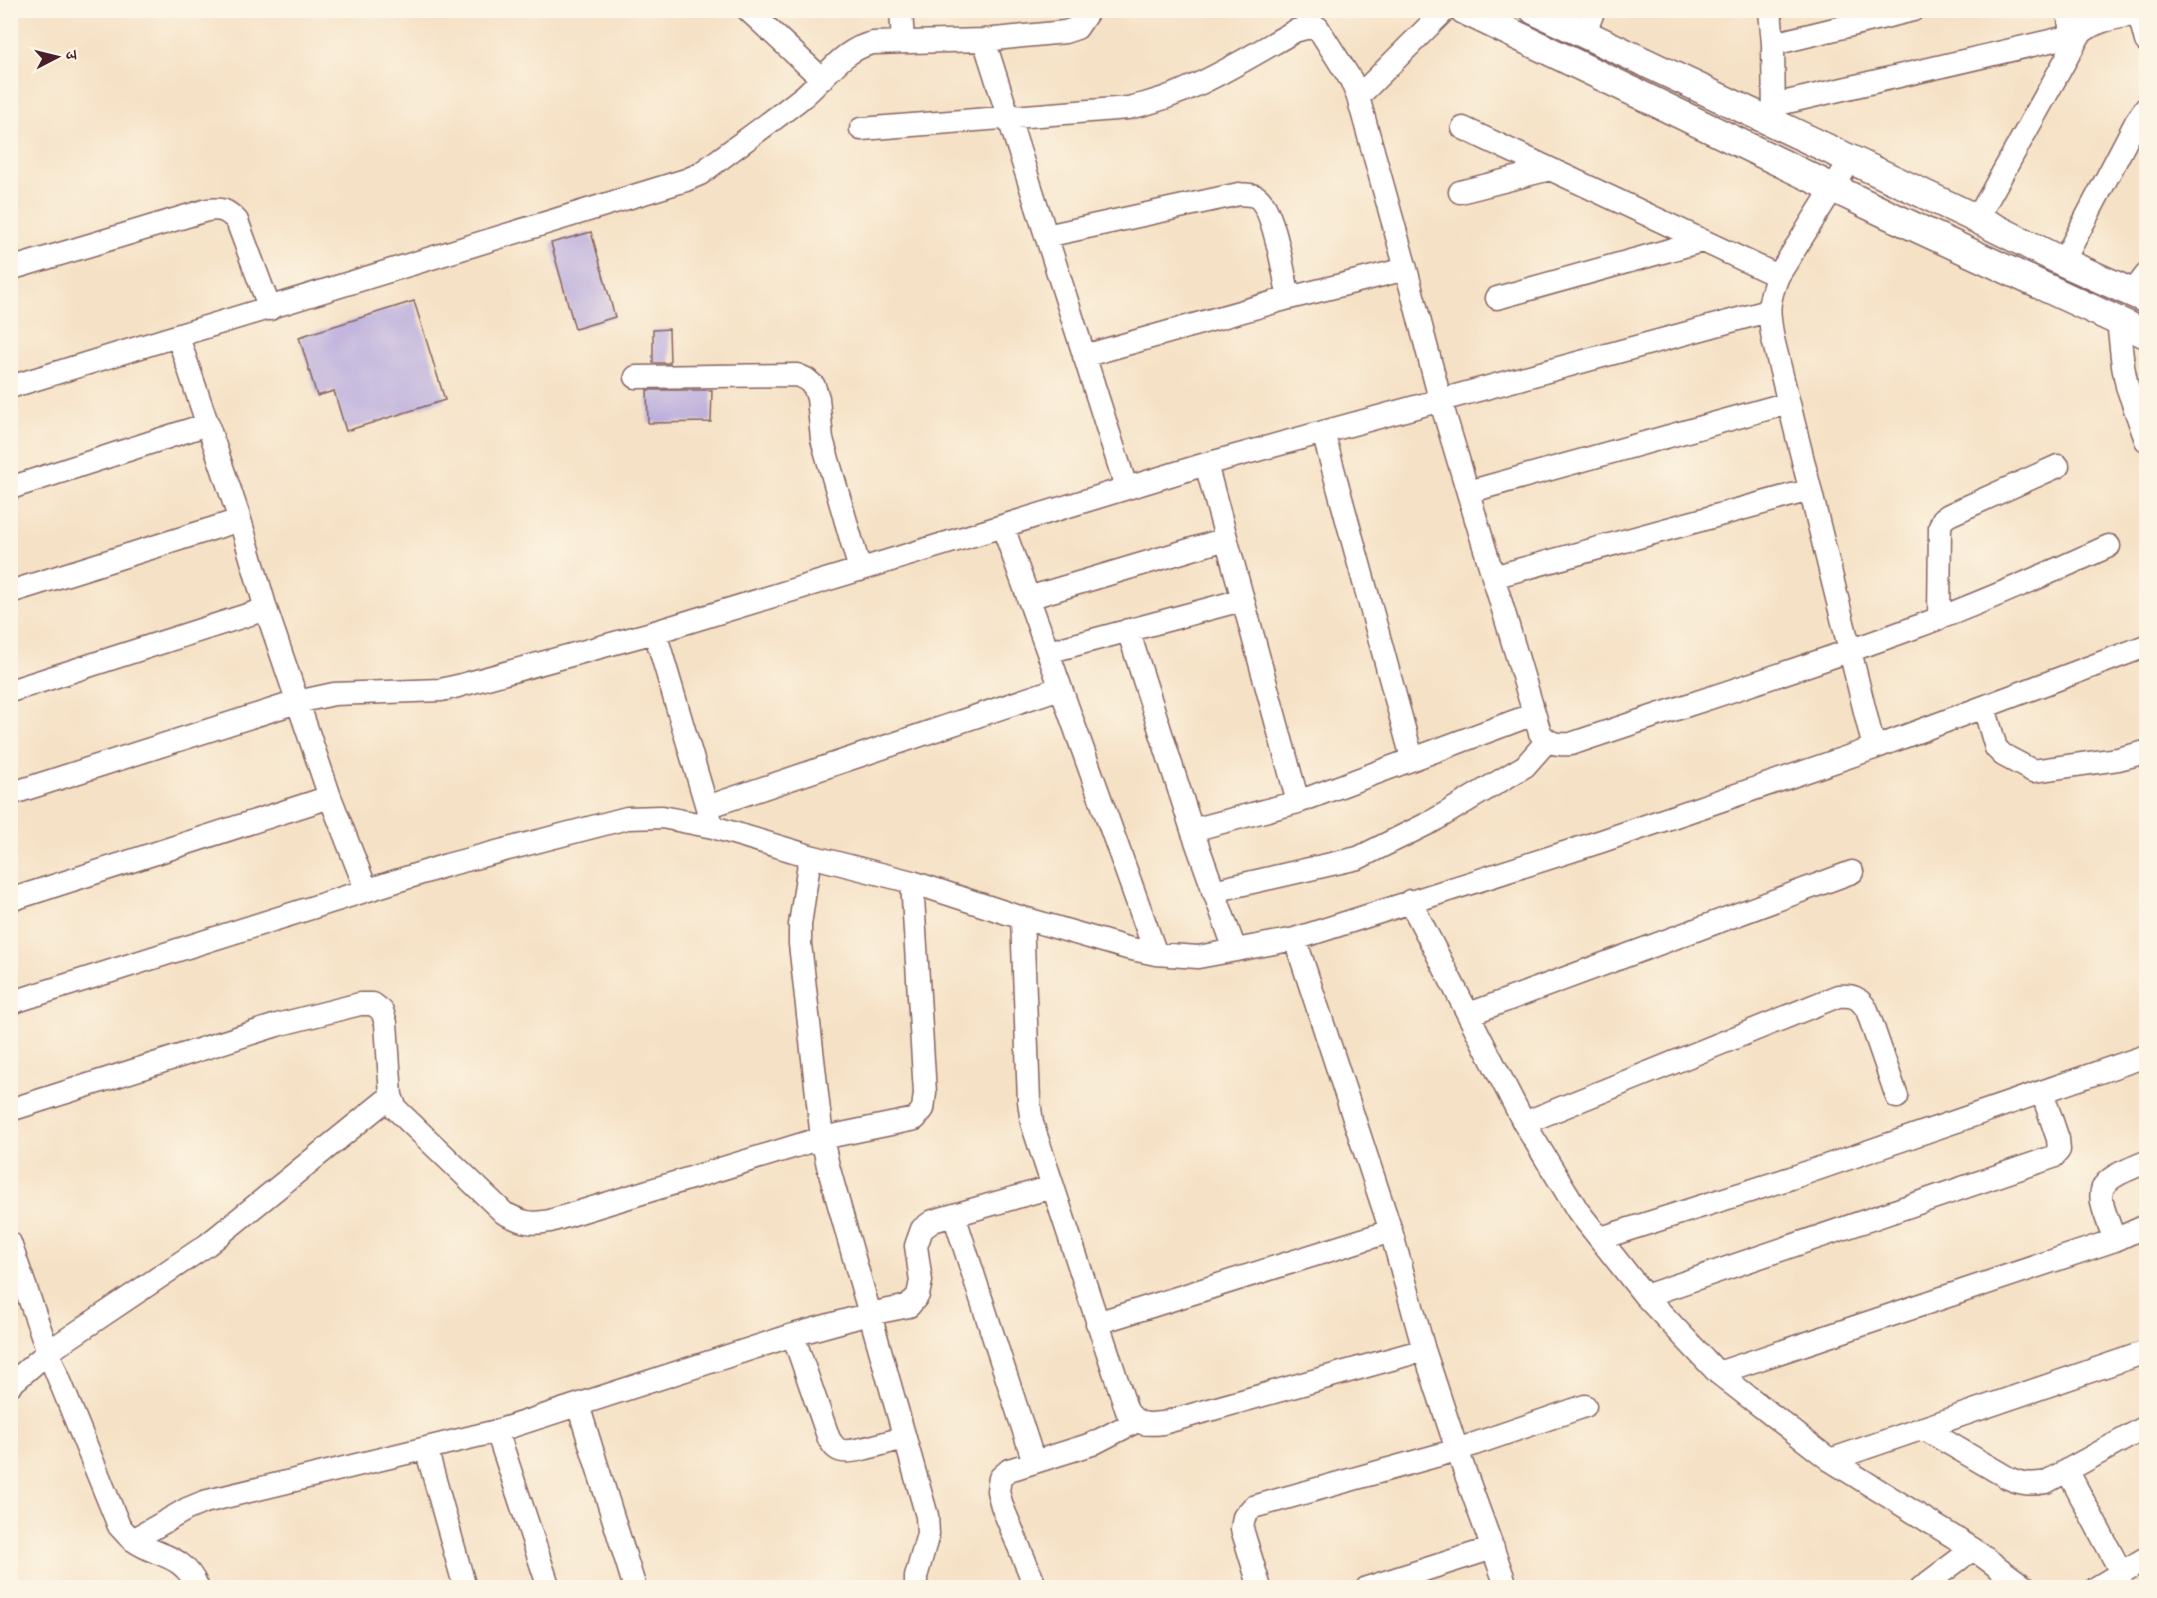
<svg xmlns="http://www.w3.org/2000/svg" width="2157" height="1598" viewBox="0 0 2157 1598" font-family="'EB Garamond','Noto Serif Devanagari',serif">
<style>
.building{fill:#bcafdd}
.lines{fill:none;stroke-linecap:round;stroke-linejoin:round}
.minor-casing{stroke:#866361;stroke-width:25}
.major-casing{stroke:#866361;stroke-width:31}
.minor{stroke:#fff;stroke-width:22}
.major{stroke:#fff;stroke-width:28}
</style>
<rect width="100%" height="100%" fill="#fcf5e5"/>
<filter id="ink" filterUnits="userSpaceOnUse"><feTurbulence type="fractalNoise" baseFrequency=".0167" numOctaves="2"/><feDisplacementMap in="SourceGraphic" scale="12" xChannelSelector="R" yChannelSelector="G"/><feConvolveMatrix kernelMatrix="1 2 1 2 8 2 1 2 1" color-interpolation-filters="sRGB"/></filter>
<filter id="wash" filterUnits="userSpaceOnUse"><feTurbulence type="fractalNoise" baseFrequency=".008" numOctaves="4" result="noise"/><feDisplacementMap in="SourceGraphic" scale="24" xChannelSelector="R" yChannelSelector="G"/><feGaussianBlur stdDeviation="1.35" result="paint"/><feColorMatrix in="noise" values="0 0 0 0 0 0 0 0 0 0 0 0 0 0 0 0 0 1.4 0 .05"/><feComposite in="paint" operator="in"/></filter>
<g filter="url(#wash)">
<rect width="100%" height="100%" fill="#f5e1c5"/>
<g id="blocks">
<path class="building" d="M591 232 615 317 575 329 551 243Z
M414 301 445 400 346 431 334 391 317 396 299 337Z
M669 329 670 363H653V330Z
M647 390H712L711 422 648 423Z"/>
</g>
</g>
<g filter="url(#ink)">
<use href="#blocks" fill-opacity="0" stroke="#866361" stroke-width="1.5"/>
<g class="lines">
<g class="minor-casing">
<path id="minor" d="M748 10 822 79
M901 10 903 42
M1770 10 1773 44 1774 120
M2068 10 2071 36
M2138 10 2146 41
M1584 34 1594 10
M984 40 1126 487
M1773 44 1913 10
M1358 97 1445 10
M1774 105 2080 34
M1463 128 1778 276
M861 129 1128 108C1189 96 1242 61 1295 31L1306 28H1318L1351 80 1358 97 1406 269 1440 399 1540 733C1549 744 1557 745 1571 744 1686 705 1802 669 1916 627 1981 603 2045 575 2109 546
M1851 159 1778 276C1767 303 1768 311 1773 339L1874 748
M1460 192 1550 169
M1977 219 2080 34C2096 19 2117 18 2139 14
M1046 236 1239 194C1244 195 1252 194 1257 197 1274 208 1284 276 1289 298
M2063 262 2136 122 2146 108
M10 269 207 210C221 208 227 210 237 221L270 309
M2132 293 2146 275
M1497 298 1702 241
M2118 321 2123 366 2127 386 2146 440
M178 337 240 520 266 609 330 797 366 889
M1084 356 1289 298 1406 269
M636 377 797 375 806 379 814 386 818 398 822 439 860 570
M10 387 686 180 700 174C734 148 770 123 804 96 826 77 843 49 873 43L984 40 1065 32 1077 28 1089 10
M1323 432 1412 758
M1206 464 1298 802
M10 488 208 424
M1468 492 1788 403
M1003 527 1156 954
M1493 577 1810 490
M10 592 240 520
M1028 598 1226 539
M1939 618 1940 527 1943 519 1949 515 2058 466
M1128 630 1192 830 1235 950
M655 632 711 821
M1048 652 1242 600
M10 691 266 609
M1984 707 1996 748 2003 755 2033 771 2118 759 2146 752
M10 794 297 702 334 694 441 690 458 686 655 632 1206 464 1768 311
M707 807 1060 688
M1192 830 1298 802 1534 714
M810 856 800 925V944L822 1138 828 1166 927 1516 928 1534 916 1577V1588
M1213 891 1358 858 1433 821 1525 766 1547 741
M10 900 330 797
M1410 901 1524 1123 1578 1211 1645 1296 1718 1373 1830 1460 1973 1549 2026 1588
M1022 918 1029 1101 1032 1123 1127 1411C1137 1425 1146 1425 1163 1423L1424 1350
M1295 939 1391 1231 1424 1350 1457 1450 1507 1588
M10 1003 447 865 627 818 662 817 713 827 810 856 912 882 1010 914 1127 948 1156 954 1198 957 1295 939 1602 841 1874 748 2146 646
M1469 1014 1852 872
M10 1110 277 1025 360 1004H373L382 1011 386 1023 391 1096 396 1109 504 1213C522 1222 530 1225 550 1221L822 1138 915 1119 923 1109 925 1093 912 882
M1524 1123 1838 996C1853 995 1859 997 1867 1010L1897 1097
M954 1215 1034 1462
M1601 1238 1791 1178 2146 1056
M2115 1240C2094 1186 2092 1184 2146 1162
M10 1243 48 1352 119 1526C124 1531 128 1537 133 1540 160 1559 182 1552 198 1588
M1645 1296 2053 1157 2059 1150 2058 1139 2042 1092
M1097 1323 1391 1231
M793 1335 829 1439C833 1445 836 1450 843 1451 856 1453 890 1441 904 1438
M1718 1373 2115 1240 2146 1226
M10 1385 48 1352 207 1245 391 1096
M578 1405 635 1588
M1923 1428 2008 1478C2022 1484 2031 1485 2046 1482L2146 1427
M497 1431 549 1588
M426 1448 465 1588
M1830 1460 2146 1352
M2067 1470 2121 1572
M133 1540 187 1509 204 1502 497 1431 793 1335 869 1314 909 1306 918 1295 921 1281 916 1246 922 1229 933 1221 1052 1187
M1036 1588 1002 1506 998 1491 1000 1478 1009 1470 1092 1444 1135 1422
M1260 1588 1242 1529 1244 1517 1253 1507 1457 1450 1585 1406
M1367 1588 1493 1548
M1921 1588 1973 1549
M2096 1588 2146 1558"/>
</g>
<g class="major-casing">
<path id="major" d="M1464 10 1889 215 2146 334
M1534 10 1977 219 2063 262 2146 299"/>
</g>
<use href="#minor" class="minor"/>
<use href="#major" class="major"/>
</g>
</g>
<rect width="2157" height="1598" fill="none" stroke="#fcf5e5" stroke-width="36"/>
<g transform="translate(57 57) rotate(83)" stroke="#fcf5e5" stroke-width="4.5" paint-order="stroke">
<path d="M0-4.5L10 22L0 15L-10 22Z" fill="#4a1f2b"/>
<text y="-9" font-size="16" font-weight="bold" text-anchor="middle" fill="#4a1f2b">उ</text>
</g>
</svg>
